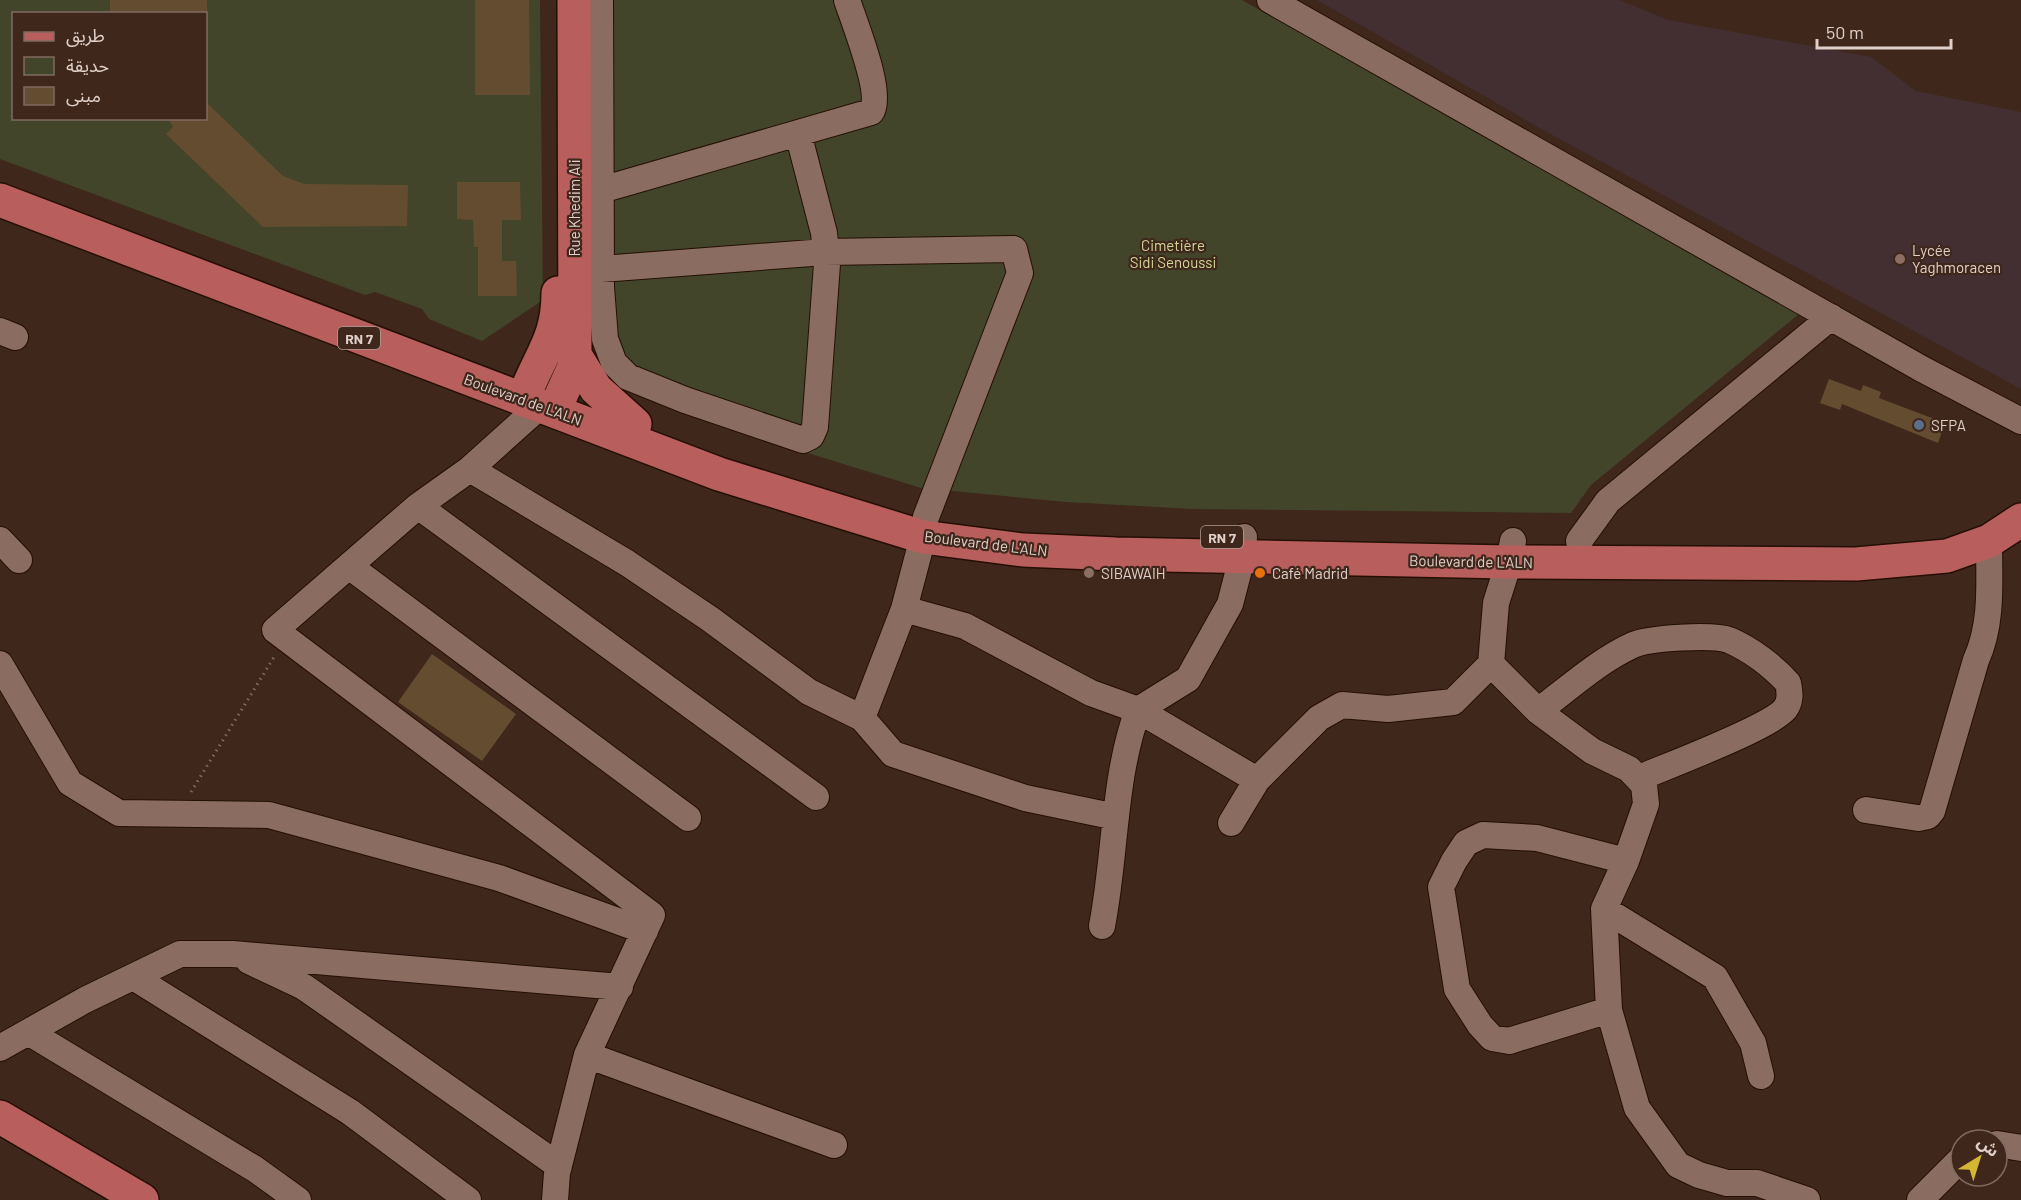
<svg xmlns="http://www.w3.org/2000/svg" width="2021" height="1200" viewBox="0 0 2021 1200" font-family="Barlow,'Noto Sans Arabic',sans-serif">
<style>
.education{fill:#432f32}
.green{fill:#42452a;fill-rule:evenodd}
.building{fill:#644c30}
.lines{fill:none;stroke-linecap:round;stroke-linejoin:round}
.minor-casing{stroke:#250f05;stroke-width:28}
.major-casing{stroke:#250f05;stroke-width:36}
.path{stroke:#806b61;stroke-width:3;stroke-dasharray:1.5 4.5;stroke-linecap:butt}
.minor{stroke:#8a6d60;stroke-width:26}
.major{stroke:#b85f5d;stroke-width:33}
.education-dot{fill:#8d6e63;stroke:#3f271b;stroke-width:2}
.service-dot{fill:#5c6f8a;stroke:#3f271b;stroke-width:2}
.food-dot{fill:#e8710a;stroke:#3f271b;stroke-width:2}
.labels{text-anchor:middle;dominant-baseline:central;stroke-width:4.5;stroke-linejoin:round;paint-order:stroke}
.shield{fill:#3f271b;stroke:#b09d95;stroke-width:1.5}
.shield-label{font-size:14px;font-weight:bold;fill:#e0d0c9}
.street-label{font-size:15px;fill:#e0d0c9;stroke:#3f271b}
.park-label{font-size:15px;fill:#d0d899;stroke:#3f271b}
.poi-label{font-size:15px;fill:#e0d0c9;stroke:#3f271b;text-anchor:start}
</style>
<rect width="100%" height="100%" fill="#3f271b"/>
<path class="education" d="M1317 0H1620L1668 20 1871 57 1916 91 2021 112V389L1545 131Z"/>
<path class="green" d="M0 0H540L543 300 482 341 429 319 422 309 375 292 365 295 0 159ZM14 14H206V118H14Z
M591 0H1242L1799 314 1591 485 1571 513 1193 509 1066 502 921 488 795 449 605 368Z"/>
<path class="building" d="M110 0H207V14H110Z
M475 0H529L530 95H475Z
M206 102 283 176 304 184 408 185 407 226 263 227 166 134 173 127 168 118H206Z
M457 182H520L521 220H502V261H516L517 296H478V247H474L473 220 457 219Z
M1829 379 1861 391 1863 385 1881 392 1879 398 1945 423 1938 443 1842 404 1840 410 1820 403Z
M432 654 516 714 482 761 398 702Z"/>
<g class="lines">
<g class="minor-casing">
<path id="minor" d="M600 0 601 287 605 339 614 363 628 377 685 400 803 440 811 436 815 427 827 264 824 233 798 133
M1270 0 1922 369 2021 421
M601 190 871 112C884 95 854 22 847 0
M601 269 825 252 1014 249 1020 273 926 517
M0 331 15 337
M540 406 470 469 418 506 275 630 652 915 587 1055 557 1173 555 1200
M470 469 627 563 710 619 809 692 862 718 893 754 1025 798 1116 817
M418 506 816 797
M0 540 19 560
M1513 541 1509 562 1496 603 1491 664 1538 711 1592 751 1629 769 1644 785 1646 804 1626 861 1604 909 1609 1010 1637 1108 1678 1165 1699 1175 1727 1183H1757L1807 1200
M1579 541 1608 501 1831 317
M349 566 688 818
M904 609 965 626 1091 693 1138 710 1188 679 1230 604 1242 558 1244 537
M0 664 70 783 119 813 269 815 499 878 645 931
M1538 711C1568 689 1598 661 1633 645 1649 638 1712 634 1729 640 1750 649 1773 666 1788 683 1790 693 1791 701 1785 709 1769 728 1667 766 1639 778
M862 718 904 609 923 537
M1866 810 1918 818 1928 816 1932 811 1976 660C1993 623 1989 581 1989 541
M1231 823 1257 780
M1604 909 1715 977 1753 1043 1761 1076
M1102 926C1116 854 1113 778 1138 710L1257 780 1319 718 1342 705 1388 709 1453 702 1491 664
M249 961 304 987 559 1166
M135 978 350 1112 468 1200
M1609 1010 1509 1041 1492 1038 1480 1025 1457 989 1441 887 1454 861 1466 843 1483 835 1537 838 1626 861
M30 1033 255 1169 298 1200
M0 1048 85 1000 180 954H233L620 987
M587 1055 834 1145
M1997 1144 2021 1148
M1920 1200 1961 1159"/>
</g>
<g class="major-casing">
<path id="major" d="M0 200 719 474 923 537 1023 550 1116 554 1509 562 1856 564 1947 556 1989 541 2021 520
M575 355 596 389 635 424
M523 400C538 357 558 341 558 293
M554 411 574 367 575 355 574 0
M0 1117 142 1200"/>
</g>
<path class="path" d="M191 792 274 657"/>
<use href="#minor" class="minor"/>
<use href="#major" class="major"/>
</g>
<g class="education-dot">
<circle cx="1900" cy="259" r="6"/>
<circle cx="1089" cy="573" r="6"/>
</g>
<circle class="service-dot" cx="1919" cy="425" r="6"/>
<circle class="food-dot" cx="1260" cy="573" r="6"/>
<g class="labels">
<g class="shield">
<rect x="338" y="327" width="42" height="22" rx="4.5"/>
<rect x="1201" y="526" width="42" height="22" rx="4.5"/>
</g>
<g class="shield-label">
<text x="359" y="338">RN 7</text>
<text x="1222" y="537">RN 7</text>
</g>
<g class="street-label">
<text transform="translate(574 208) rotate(-90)">Rue Khedim Ali</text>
<text transform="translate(523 399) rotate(20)">Boulevard de L'ALN</text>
<text transform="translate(986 543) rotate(7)">Boulevard de L'ALN</text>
<text transform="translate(1471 561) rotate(1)">Boulevard de L'ALN</text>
</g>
<g class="park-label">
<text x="1173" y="245">Cimetière<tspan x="1173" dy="17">Sidi Senoussi</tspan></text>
</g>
<g class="poi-label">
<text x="1912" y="250">Lycée<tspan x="1912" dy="17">Yaghmoracen</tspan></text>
<text x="1931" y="425">SFPA</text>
<text x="1101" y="573">SIBAWAIH</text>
<text x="1272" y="573">Café Madrid</text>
</g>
</g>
<rect x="12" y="12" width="195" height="108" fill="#3f271b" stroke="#7f6b61" stroke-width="1.5"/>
<rect x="24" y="32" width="30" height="9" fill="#b85f5d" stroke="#7f6b61" stroke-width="1.5"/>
<text x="66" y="42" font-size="18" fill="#e0d0c9">طريق</text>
<rect x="24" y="57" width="30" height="18" fill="#42452a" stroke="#7f6b61" stroke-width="1.5"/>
<text x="66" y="72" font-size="18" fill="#e0d0c9">حديقة</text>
<rect x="24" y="87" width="30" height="18" fill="#644c30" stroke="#7f6b61" stroke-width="1.5"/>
<text x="66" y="102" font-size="18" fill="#e0d0c9">مبنى</text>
<g transform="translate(1979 1158) rotate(38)"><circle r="28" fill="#3f271b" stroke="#7f6b61" stroke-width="1.5"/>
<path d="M0-4.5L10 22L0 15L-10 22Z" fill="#d4b635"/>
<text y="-9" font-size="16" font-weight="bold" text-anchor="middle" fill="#e0d0c9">ش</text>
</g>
<path d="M1817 39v9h134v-9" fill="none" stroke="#e0d0c9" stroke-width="3"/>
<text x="1826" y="39" font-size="18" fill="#e0d0c9" stroke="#3f271b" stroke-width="4.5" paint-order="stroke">50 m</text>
</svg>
